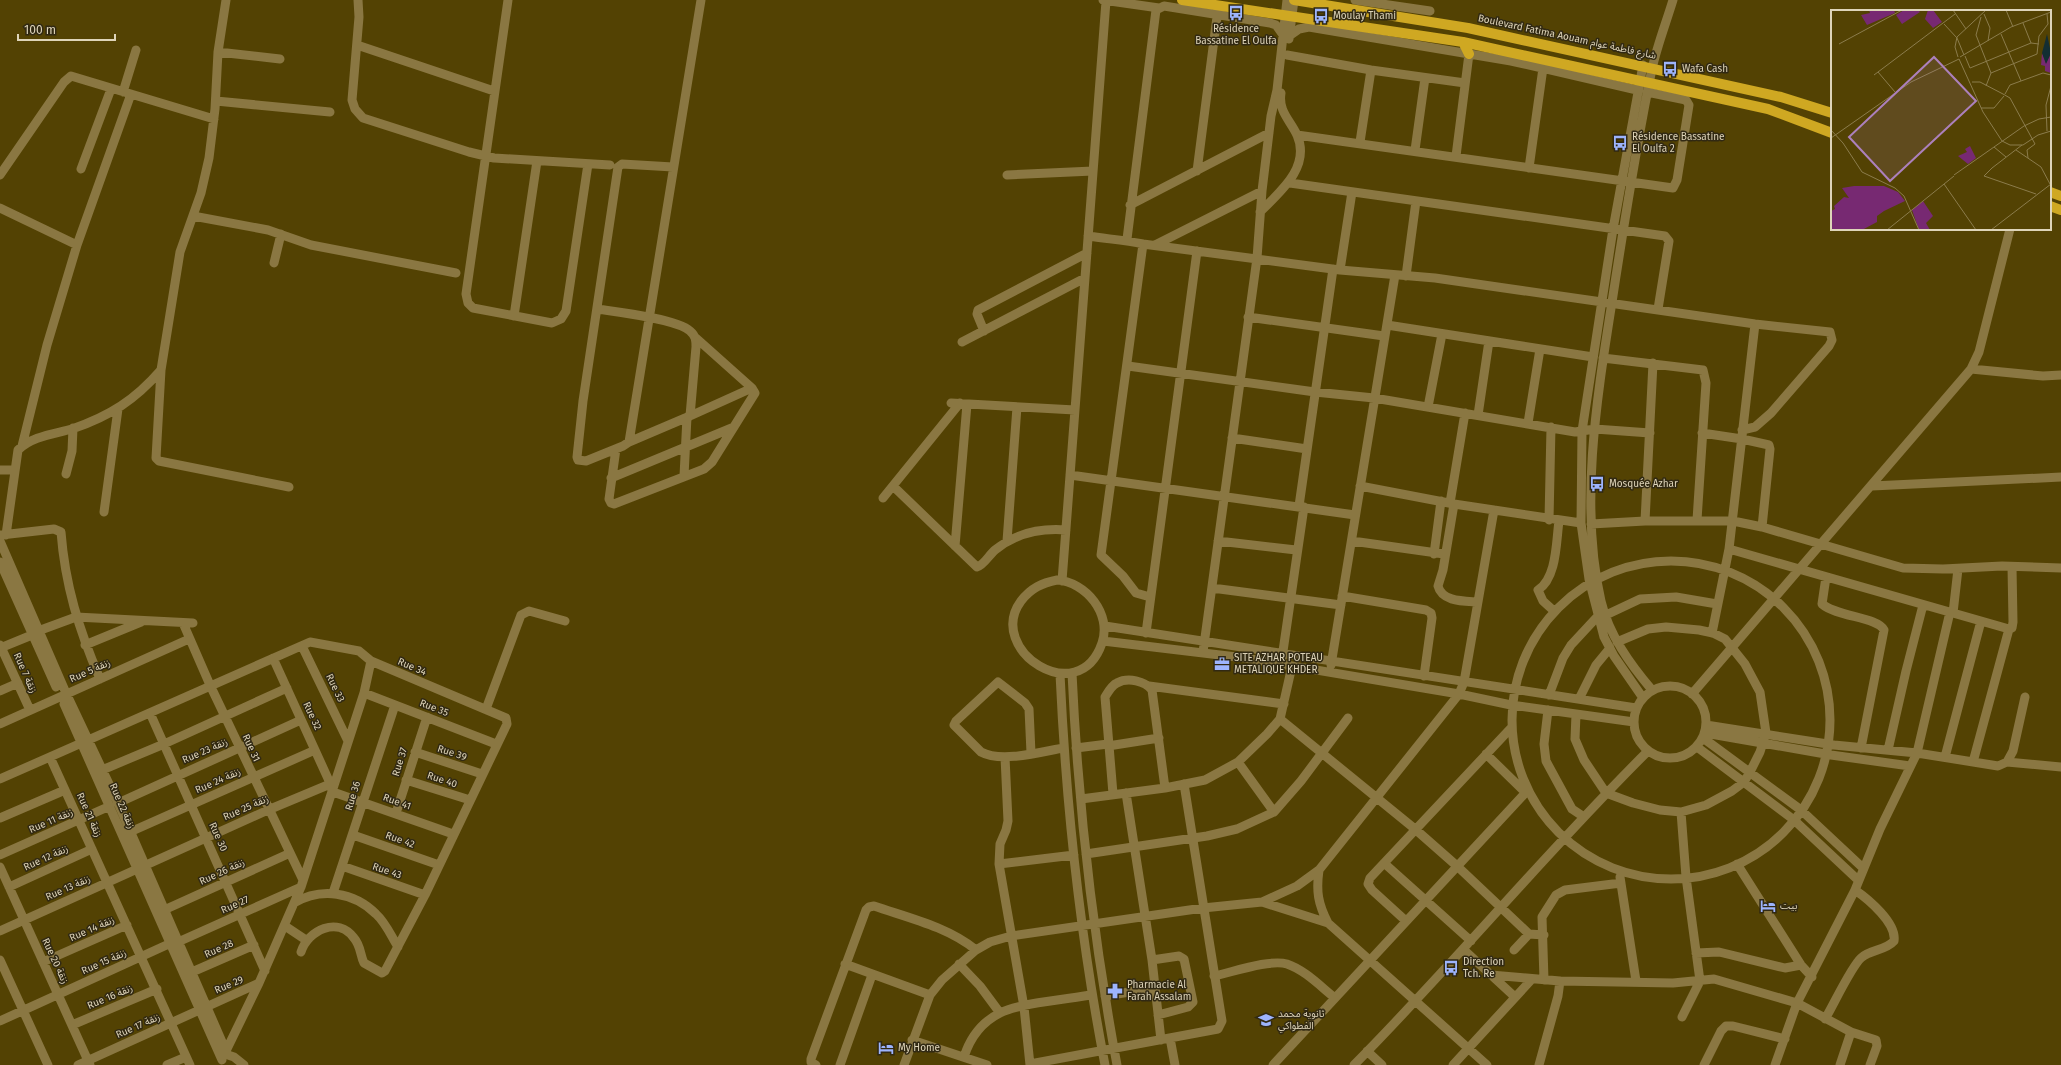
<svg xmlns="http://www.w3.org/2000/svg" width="2061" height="1065" viewBox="0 0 2061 1065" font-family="'Fira Sans','Noto Sans Arabic',sans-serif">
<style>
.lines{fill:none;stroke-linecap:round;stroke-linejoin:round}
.minor{stroke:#8a7742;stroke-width:9}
.major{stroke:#cfa822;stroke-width:10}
.labels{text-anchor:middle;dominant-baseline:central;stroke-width:3;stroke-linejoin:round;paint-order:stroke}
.poi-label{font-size:10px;fill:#ded4b9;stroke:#312913;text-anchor:start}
.street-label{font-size:10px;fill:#ded4b9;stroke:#312913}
.inset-road{fill:none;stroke:#8b7c4c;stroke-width:1}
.view{fill:#ac80bc;fill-opacity:0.15;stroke:#ac80bc;stroke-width:2}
.inset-edge{fill:none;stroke:#ded4b9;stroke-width:2}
</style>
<rect width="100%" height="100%" fill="#534203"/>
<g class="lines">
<path class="minor" d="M226 0 218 52 215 109 209 158 201 193 180 252 161 370 156 458 159 461 289 487
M358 0 359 17 352 100 355 109 363 118 469 152 494 158 610 165
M508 0 466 294 468 303 473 308 552 323 561 319 566 311 588 164
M1103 0 1159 8
M1355 0 1430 11
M1289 36 1299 29 1309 27 1511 61 1637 90
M1289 39 1294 0
M357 45 494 91
M218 52 280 59
M1287 55 1371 70 1465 83
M1643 65 1613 229 1582 431 1581 523 1589 579 1604 637 1614 656 1643 698
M123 92 136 50
M216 101 330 112
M1297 135 1673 188 1677 180 1689 105 1686 100 1647 92
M1360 142 1371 70
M1415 150 1425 78
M1456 156 1469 54
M1529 168 1543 68
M81 169 111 89
M1197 171 1218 9
M0 175 64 82 71 76 214 119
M1007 175 1093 171
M1290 183 1665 236 1669 241 1658 309
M1130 205 1269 133
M0 208 77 245 47 345 22 446
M1260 212C1280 192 1311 167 1297 135 1290 120 1278 111 1281 93
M193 216 268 230 311 245 456 273
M1088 236C1107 239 1125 240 1143 244L1340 270 1435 278 1755 324 1830 332 1832 340 1829 346 1771 413 1755 427 1742 430
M1127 239 1156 10 1164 6 1270 23 1276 25 1283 35
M1143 244 1101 555 1123 576 1136 593 1150 597
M77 245 131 94
M1155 245 1262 191
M274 263 281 234
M1340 270 1352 192
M1406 276 1416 201
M597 309C617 312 677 319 690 331 696 336 696 341 696 347L690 416 629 442 623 446 586 461 578 460 577 457 583 401 618 167 622 164 673 167
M514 316 537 161
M1248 317 1384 336
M1387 325 1593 357
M984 331 977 314 978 310 1087 253
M962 342 1085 278
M1603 358 1703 370 1706 383 1697 520
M1128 366 1315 392 1374 398 1575 432 1595 429 1650 433
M1971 369 2043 376 2061 375
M951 403 1075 410
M1428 407 1442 334
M1478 415 1489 341
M690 416 752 388
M1528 423 1540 349
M1702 433 1742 439 1769 445 1770 449 1762 527
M1232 438 1307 449
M629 442 701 0
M616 449 609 499 611 503 614 504 704 469 712 462 755 393 752 388 696 338
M0 470H14
M66 474 72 451 73 428
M1070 475 1355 515
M684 476 687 417
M611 478 734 427
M893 486 977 567C984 565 989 555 995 550 1016 533 1040 528 1066 530
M1360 486 1454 504 1581 523
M1872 486 2061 477
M883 498 960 403
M1450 503 1465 413
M1454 504 1443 570 1438 586C1442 602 1464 601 1478 602
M1299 506 1333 269
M104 512 118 409
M1549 520 1551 427
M1645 521 1653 363
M1591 524 1645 521H1733L1762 527 1903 568 1943 569 2002 566 2061 568
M1 535 54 529 61 532C65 585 79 630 100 679
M6 535 18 450C32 436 54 434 72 429 110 416 135 400 161 370
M0 541 66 693 118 803 226 1051
M1007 541 1017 407
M1218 541 1296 550
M1352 541 1444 554
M955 546 967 404
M1729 549 2009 629 2012 628 2013 622 2012 567
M1434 554 1441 501
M1512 720a159 159 0 1 1 318 0a159 159 0 1 1-318 0Z
M0 562 56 687
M1826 577 1822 604C1837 617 1878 617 1884 630L1861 748
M1057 580C1086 582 1112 614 1102 643 1079 711 985 650 1021 601 1031 588 1042 583 1057 580Z
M1062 581 1106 1
M1212 588 1341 605
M1342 596 1426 610 1431 613 1432 618 1424 676
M1554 611 1543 601 1538 590C1557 578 1556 542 1559 521
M1953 613 1958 569
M1606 615 1640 599 1676 597 1717 604
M183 623 210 685 303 880
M1105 626 1636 708
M38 631 76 617 193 623
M1146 633 1197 251
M1712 633 1729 549 1755 324
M1103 641 1245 658 1459 694 1511 705 1634 722
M0 645 30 710
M85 645 141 622
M302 646 348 741
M0 648 32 635
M1203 652 1257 258 1262 191 1271 116 1277 90 1287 0
M273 658 330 783
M1282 658 1304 507
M1331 665 1395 275
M1072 673C1078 804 1093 936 1117 1065
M1060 674C1066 805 1080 936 1105 1065
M1634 722a36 36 0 1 1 72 0a36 36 0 1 1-72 0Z
M1149 686 1284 704
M1652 690C1630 664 1609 635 1601 601 1579 506 1597 397 1612 302 1624 224 1636 146 1652 69 1657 46 1666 23 1673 0
M0 691 18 683
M364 693 496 744
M1692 694 1971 369 1979 352 2010 229
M1549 695 1563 658 1571 645 1597 617
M1579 699 1596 665 1610 648
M64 704 222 1060
M486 709 521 615 529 611 565 621
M1548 710 1544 744 1546 761 1572 809 1584 817
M150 713 265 971
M1576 714 1575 739 1584 760 1606 793 1633 803 1660 810 1681 812 1706 805 1732 791 1744 782 1750 772 1760 752 1766 733 1760 692 1745 664 1725 639 1713 633 1699 630 1666 627 1648 629 1617 642
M1280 719 1415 829 1457 866 1529 934
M0 724 189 639
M1706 725 1834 745 1917 753 1998 766 2007 762 2013 751 2025 697
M1705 733 1831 755 1910 766
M1703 738 1801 810 1863 868
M1108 746 1159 738
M1697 747 1794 820 1858 880
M1076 748 1108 744
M1888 750 1906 671 1923 605
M415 752 482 774
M1031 753 1029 709 1025 703 998 682 956 721 954 725 981 752C1001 763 1041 752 1063 748
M1486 754 1525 792
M50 757 190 1065
M1005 757 1008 821 1006 830 1000 844 999 864 1024 1007 1030 1065
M1945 757 1981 621
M1238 762 1274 812
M1973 762 2009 629
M2007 762 2061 767
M102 770 164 744 287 688
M0 779 310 642 359 651 371 661 506 718 507 724 425 895 385 971 382 973 364 963C360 955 361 946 354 938 338 916 308 930 301 952
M406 780 470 800
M333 792 453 834
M1126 793 1152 960 1161 1040
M1113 794 1105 697C1108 692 1112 685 1117 683 1128 677 1145 681 1152 690L1165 788
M1081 799 1165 788 1205 780 1238 762 1267 734 1280 719 1292 666
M118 803 301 720
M1681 812 1686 877 1700 981 1682 1017
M396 813 427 717
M0 818 65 790
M130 832 315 750
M353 835 439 865
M1086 854 1207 836 1237 829 1274 812 1301 781 1348 718
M0 855 110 806
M1384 863 1471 941
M999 864 1074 855
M1737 864 1801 965 1812 977
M342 866 425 895
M0 867 90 1065
M1319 870C1316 891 1318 904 1328 923L1487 1065
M1620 877 1636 981
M9 887 92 849
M1855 890 1880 829 1917 753 1950 612
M333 893 395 705
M1262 902 1297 886 1319 870 1459 694 1464 682 1494 510
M294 903C321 887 354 892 376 914 386 923 391 936 398 947
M164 910 288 854
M1406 921 1372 890 1368 884 1370 878 1511 728
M285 926 306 940
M0 931 268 810 335 782
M178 942 301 887
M1463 949 1515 997
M1514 950 1529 934 1544 935
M1696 953 1719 952 1785 968 1801 965
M0 960 48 1065
M1152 960 1179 956 1184 959 1193 1002 1188 1007 1158 1015
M43 962 127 925
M845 964 930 995
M959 964 980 986 1000 1013
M192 972 254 945
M1491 975 1560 981 1673 983 1714 979 1797 1003 1851 1032 1876 1040 1877 1046 1870 1065
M1214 976C1233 972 1270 959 1287 964 1305 970 1321 987 1335 998
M1544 980 1542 917 1556 895 1565 890 1621 883
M1105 996 1154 988
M0 1021 171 943
M72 1025 157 989
M1170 1038 1175 1065
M912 1040 987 1065
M1367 1051 1382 1065
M225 1053 259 983 301 887 364 693 371 661
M225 1054 234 1057 244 1065
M964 1057C970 1038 982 1022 1000 1013 1020 1003 1068 999 1091 995
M1030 1064 1218 1029 1222 1021 1184 784
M78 1065 259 983
M167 1065 186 1057
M816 1065 811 1062V1059L866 910 869 907 874 906C909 918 948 927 976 950
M840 1065 872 975
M904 1065 930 995 942 980 976 950 990 942 1011 936 1203 908 1262 902 1328 923
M1273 1065 1528 790
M1354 1065C1455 963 1546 852 1648 751
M1453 1065 1532 979
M1539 1065 1558 996 1560 981
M1704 1065 1721 1031 1726 1026H1733L1785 1039
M1775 1065 1797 1003 1855 890C1868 899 1897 923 1894 941 1885 951 1871 949 1861 958 1851 967 1833 1006 1825 1019
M1840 1065 1851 1032"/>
<path class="major" d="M1182 0 1463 42 1768 109 1832 133
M1294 0 1468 28 1781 97 1832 113
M1463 42 1469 54
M2050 192 2061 196
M2050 206 2061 210"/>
</g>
<defs>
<g id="bus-bare" transform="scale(1.2)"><path d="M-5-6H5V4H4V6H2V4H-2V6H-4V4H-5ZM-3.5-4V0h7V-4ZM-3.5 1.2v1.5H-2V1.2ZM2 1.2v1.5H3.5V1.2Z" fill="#9db4fd" stroke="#312913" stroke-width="2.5" paint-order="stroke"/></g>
<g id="office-bare" transform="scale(1.2)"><path d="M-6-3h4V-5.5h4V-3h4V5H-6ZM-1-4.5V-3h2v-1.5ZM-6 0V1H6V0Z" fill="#9db4fd" stroke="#312913" stroke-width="2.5" paint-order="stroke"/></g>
<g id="hotel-bare" transform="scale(1.2)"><path d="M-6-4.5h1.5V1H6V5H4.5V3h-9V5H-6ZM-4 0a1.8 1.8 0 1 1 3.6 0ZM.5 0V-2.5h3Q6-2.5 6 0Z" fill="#9db4fd" stroke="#312913" stroke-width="2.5" paint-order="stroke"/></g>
<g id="pharmacy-bare" transform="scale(1.2)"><path d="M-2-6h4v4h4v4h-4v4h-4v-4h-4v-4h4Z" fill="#9db4fd" stroke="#312913" stroke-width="2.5" paint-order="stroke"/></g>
<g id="school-bare" transform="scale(1.2)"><path d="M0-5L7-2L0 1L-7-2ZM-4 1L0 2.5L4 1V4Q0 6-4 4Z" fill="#9db4fd" stroke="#312913" stroke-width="2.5" paint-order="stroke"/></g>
</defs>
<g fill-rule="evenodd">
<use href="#bus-bare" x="1236" y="13"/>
<use href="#bus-bare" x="1321" y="16"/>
<use href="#bus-bare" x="1670" y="69"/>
<use href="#bus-bare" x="1620" y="143"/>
<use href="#bus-bare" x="1597" y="484"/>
<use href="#office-bare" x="1222" y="664"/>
<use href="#hotel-bare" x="1768" y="906"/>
<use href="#bus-bare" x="1451" y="968"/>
<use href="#pharmacy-bare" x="1115" y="991"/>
<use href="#school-bare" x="1266" y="1020"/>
<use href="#hotel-bare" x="886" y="1048"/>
</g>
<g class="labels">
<g class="poi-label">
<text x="1333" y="16">Moulay Thami</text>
<text x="1236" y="29" text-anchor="middle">Résidence<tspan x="1236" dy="12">Bassatine El Oulfa</tspan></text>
<text x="1682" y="69">Wafa Cash</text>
<text x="1632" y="137">Résidence Bassatine<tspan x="1632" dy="12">El Oulfa 2</tspan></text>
<text x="1609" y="484">Mosquée Azhar</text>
<text x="1234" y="658">SITE AZHAR POTEAU<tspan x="1234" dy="12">METALIQUE KHDER</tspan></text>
<text x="1780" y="906">بيت</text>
<text x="1463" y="962">Direction<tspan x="1463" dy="12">Tch. Re</tspan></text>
<text x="1127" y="985">Pharmacie Al<tspan x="1127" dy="12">Farah Assalam</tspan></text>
<text x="1278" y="1014">ثانوية محمد<tspan x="1278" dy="12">الفطواكي</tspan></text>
<text x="898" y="1048">My Home</text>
</g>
<g class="street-label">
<text transform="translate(1567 37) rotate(12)">Boulevard Fatima Aouam شارع فاطمة عوام</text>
<text transform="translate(412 667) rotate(23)">Rue 34</text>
<text transform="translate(90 671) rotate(-24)">Rue 5 زنقة</text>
<text transform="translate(25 673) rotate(66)">Rue 7 زنقة</text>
<text transform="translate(335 688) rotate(64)">Rue 33</text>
<text transform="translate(434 708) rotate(21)">Rue 35</text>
<text transform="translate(312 716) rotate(65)">Rue 32</text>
<text transform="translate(251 748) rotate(65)">Rue 31</text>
<text transform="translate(205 751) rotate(-24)">Rue 23 زنقة</text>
<text transform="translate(452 753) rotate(18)">Rue 39</text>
<text transform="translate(400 762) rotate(-73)">Rue 37</text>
<text transform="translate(442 780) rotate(18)">Rue 40</text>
<text transform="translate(218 781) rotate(-24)">Rue 24 زنقة</text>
<text transform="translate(353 796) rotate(-73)">Rue 36</text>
<text transform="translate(397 802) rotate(20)">Rue 41</text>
<text transform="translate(122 806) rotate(66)">Rue 22 زنقة</text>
<text transform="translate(246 808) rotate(-24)">Rue 25 زنقة</text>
<text transform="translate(89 815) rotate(66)">Rue 21 زنقة</text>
<text transform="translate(51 821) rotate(-24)">Rue 11 زنقة</text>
<text transform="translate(218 837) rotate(66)">Rue 30</text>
<text transform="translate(400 840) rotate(20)">Rue 42</text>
<text transform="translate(46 858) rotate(-25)">Rue 12 زنقة</text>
<text transform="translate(387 871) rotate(19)">Rue 43</text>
<text transform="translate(222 872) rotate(-25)">Rue 26 زنقة</text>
<text transform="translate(68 888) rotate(-24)">Rue 13 زنقة</text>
<text transform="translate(235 905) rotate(-24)">Rue 27</text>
<text transform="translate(92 929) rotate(-24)">Rue 14 زنقة</text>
<text transform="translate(219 949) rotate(-24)">Rue 28</text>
<text transform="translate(55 961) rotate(65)">Rue 20 زنقة</text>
<text transform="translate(104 962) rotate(-24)">Rue 15 زنقة</text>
<text transform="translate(229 985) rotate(-23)">Rue 29</text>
<text transform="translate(110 997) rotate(-23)">Rue 16 زنقة</text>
<text transform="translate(138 1026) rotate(-24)">Rue 17 زنقة</text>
</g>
</g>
<g transform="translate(1831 10)">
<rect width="220" height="220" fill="#534203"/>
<path d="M38 0H63L64 3 36 15 30 5 39 3ZM73 0H87L89 2 71 14 65 5ZM97 0H102L111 12 102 18 94 9ZM211 43 215 53 220 43V63L214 61V56L210 55ZM139 136 145 148 137 154 127 146 136 142 134 139ZM23 176H53L67 182 74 191 53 201 46 206V212L31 220H0V201L4 199 3 196 13 187 18 188 11 178ZM92 191 102 206 95 213 99 220H88L81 200Z" fill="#772972"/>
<path d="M216 24 220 43 215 54 211 43Z" fill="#132e33"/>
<path class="inset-road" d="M122 0 135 19M175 0 182 17M153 4 159 18 157 31M150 7 145 25 160 63M192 13 200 33M113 14 126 28 133 45M170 24 190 71M8 34 71 0M134 46 139 58 200 33 208 34M127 47 124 37 126 27 155 0M129 47 180 17 220 2M128 49 152 102 171 131 179 135H192L207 125 220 121M47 62 64 82M160 63 206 44 208 26 217 14 216 4M43 65 124 4M141 72H149L172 84M155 76 160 63M172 84 179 88 204 134 196 140 197 148M174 84 179 75 212 63 220 65M150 98H163L173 86M0 120 12 133 31 162 64 178 73 186 88 220M216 121 215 95 220 76M0 128 80 72 128 49M191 135 161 158 153 166 205 184M163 137 175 147M185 140 210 157 219 174M123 165 193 116 208 109 220 107M113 174 145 220M56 220 123 166M160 220 220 174"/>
<path class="view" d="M103 47 145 91 59 171 18 127Z"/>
<rect width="220" height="220" class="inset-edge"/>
</g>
<path d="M18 34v6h97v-6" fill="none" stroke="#ded4b9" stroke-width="2"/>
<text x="24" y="34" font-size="12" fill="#ded4b9" stroke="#312913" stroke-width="3" paint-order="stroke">100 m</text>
</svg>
